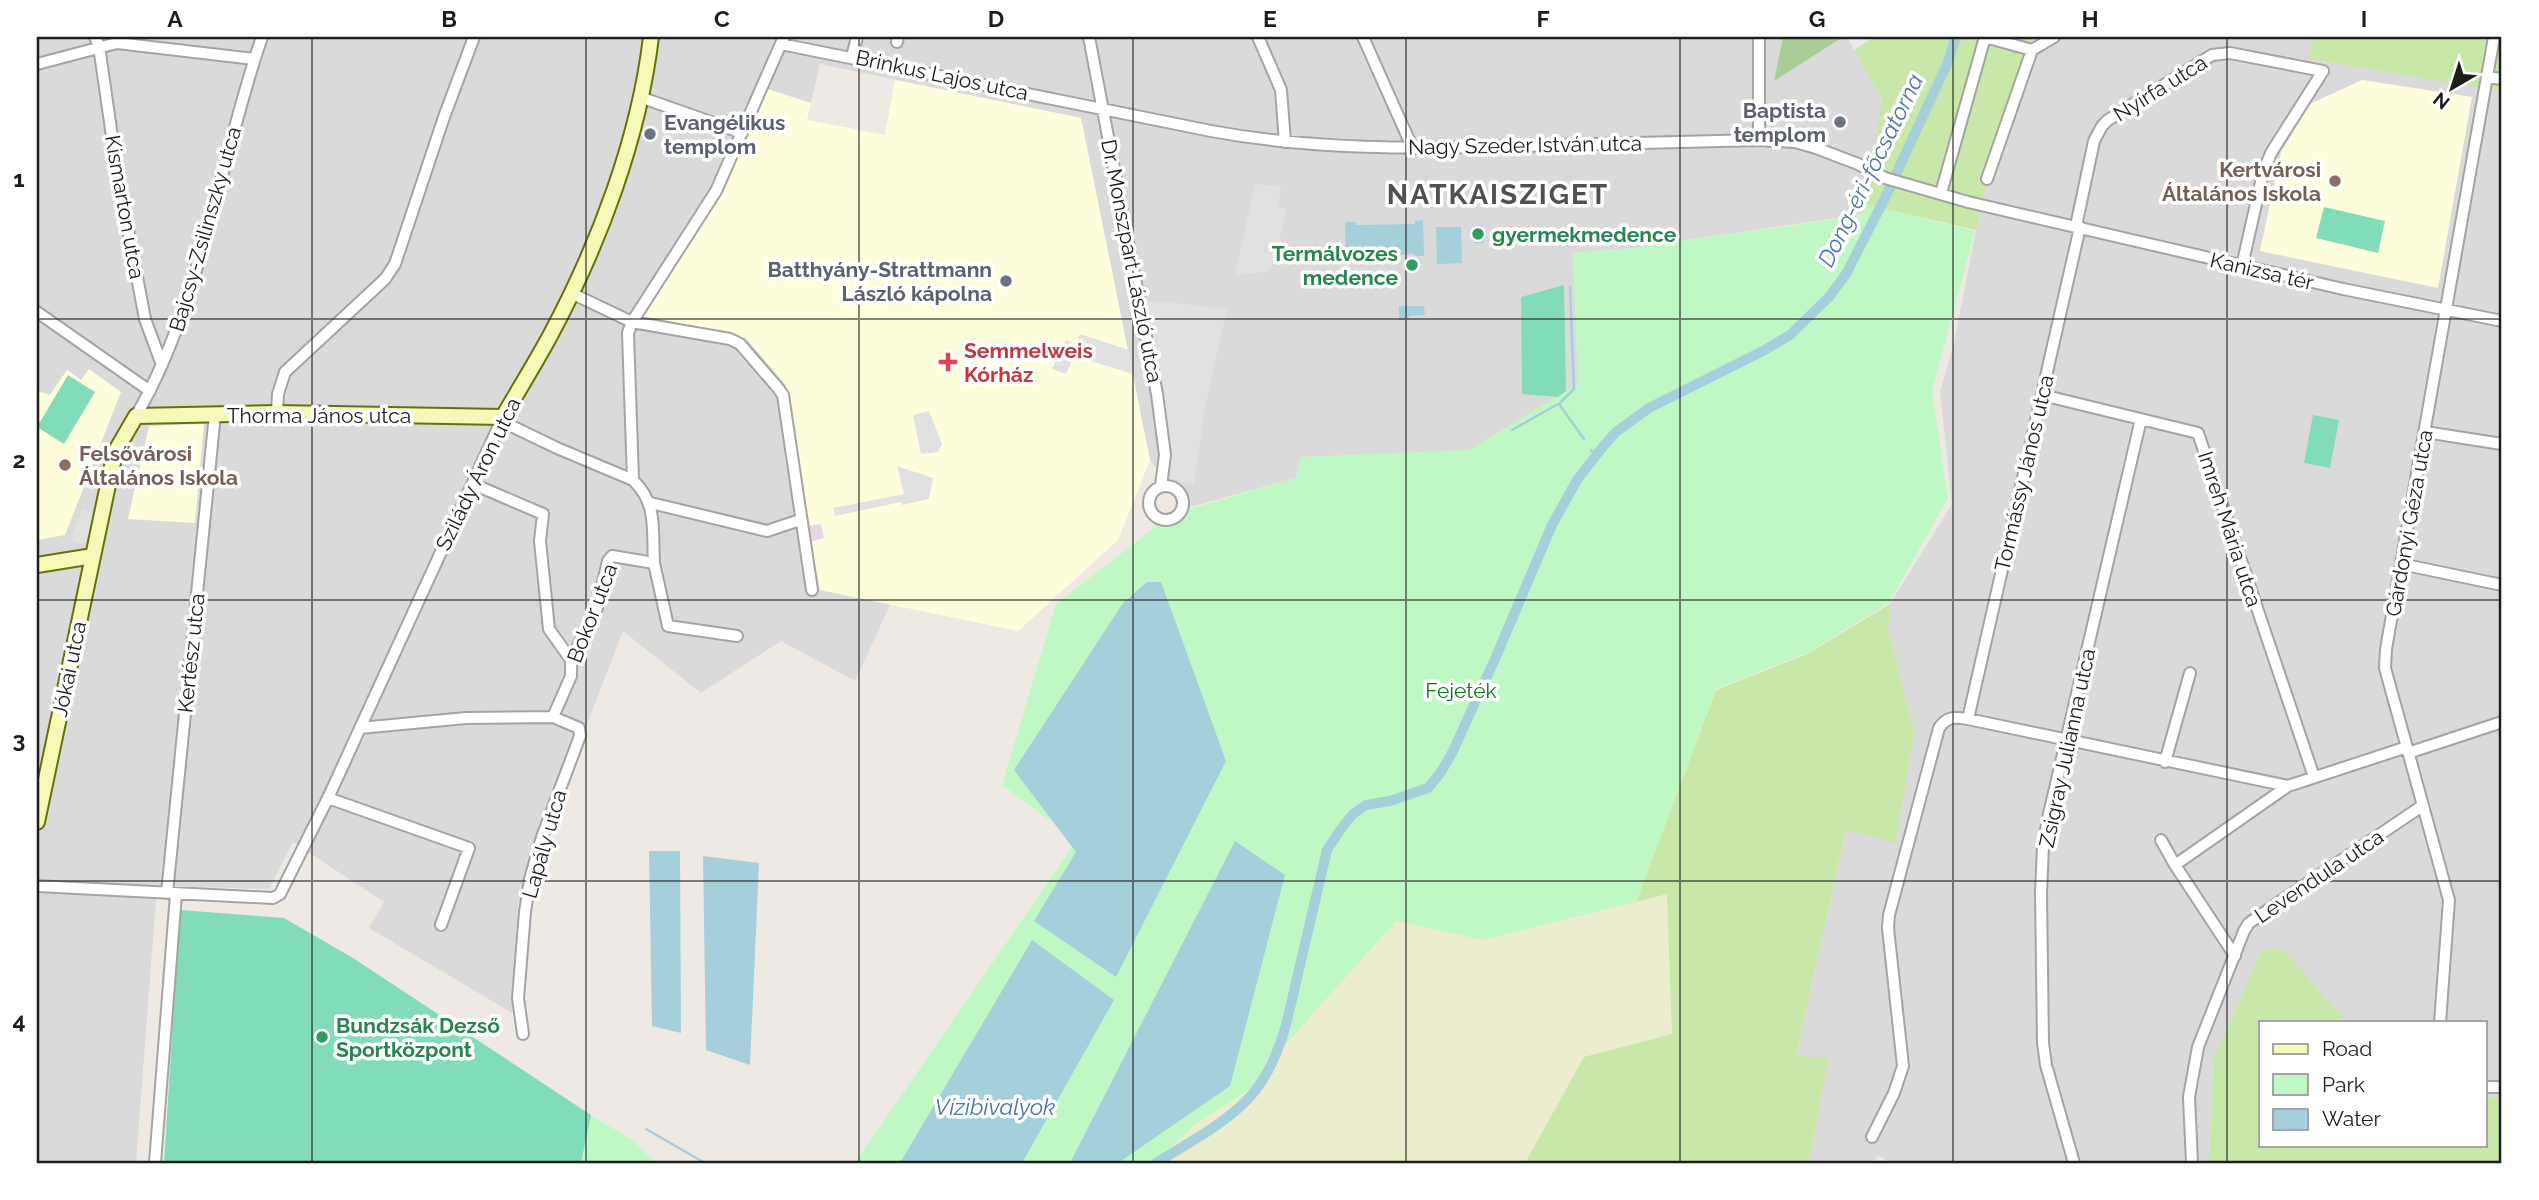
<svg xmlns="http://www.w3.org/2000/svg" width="2539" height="1200" viewBox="0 0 2539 1200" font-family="Raleway,sans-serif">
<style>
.residential{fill:#dbdada}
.industrial{fill:#e7d5e4}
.education{fill:#fefedc}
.farmland{fill:#ebedce}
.grass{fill:#c8e8a9}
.forest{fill:#a8cd98}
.park{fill:#c0f8c5}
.pitch{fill:#82dcb9}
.parking{fill:#e1e1e1}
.water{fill:#a4cfdb}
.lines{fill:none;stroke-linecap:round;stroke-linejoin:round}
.stream{stroke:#a4cfdb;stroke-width:2.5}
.canal{stroke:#a4cfdb;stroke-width:10}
.street-casing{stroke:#a4a4a4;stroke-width:14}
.secondary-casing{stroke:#667107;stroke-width:18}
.street{stroke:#fff;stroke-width:10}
.secondary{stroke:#f5f8b7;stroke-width:14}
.grid{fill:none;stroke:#1d1d1d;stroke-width:2;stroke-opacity:0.55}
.worship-dot{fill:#6b7280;stroke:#fff;stroke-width:2.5}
.education-dot{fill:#8d6e63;stroke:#fff;stroke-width:2.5}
.leisure-dot{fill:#2e9e5b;stroke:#fff;stroke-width:2.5}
.health-dot{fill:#e0444e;stroke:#fff;stroke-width:2.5}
.labels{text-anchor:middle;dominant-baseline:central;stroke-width:7;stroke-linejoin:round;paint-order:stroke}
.street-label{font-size:21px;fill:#1d1d1d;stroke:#fff}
.worship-label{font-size:21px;font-weight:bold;fill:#5b616d;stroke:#fff;text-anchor:end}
.education-label{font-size:21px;font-weight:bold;fill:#785e54;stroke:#fff;text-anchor:end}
.leisure-label{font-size:21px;font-weight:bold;fill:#27864d;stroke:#fff;text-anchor:start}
.health-label{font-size:21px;font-weight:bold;fill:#be3a42;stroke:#fff;text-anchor:start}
.park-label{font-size:21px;fill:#0d7916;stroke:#fff}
.water-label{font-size:23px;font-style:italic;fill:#4976a3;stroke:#fff}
.district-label{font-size:28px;font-weight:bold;letter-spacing:2px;fill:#505050;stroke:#fff}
.neatline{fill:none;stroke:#1d1d1d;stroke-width:2.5}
.grid-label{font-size:23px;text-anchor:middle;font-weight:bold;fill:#1d1d1d}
</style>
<rect width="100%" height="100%" fill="#eeeae3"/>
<path class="residential" d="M37 37H1783L1774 81 1843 37H1847L1882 100 1863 214 1633 248 1573 253 1579 384 1469 450 1296 478 1186 508 1150 460 1081 118 820 64 811 103 767 89 724 191 643 317 746 338 786 385 820 589 891 603 855 681 781 641 701 693 623 631 518 903 512 1013 369 928 384 902 293 842 269 889 157 886 136 1163H37V540L65 534 81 380 67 370 50 395 37 391Z
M2035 37H2313L2309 59 2498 91 2502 60V1097L2485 1098V1023H2347L2282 949 2262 950 2213 1060 2209 1159 2198 1163H1890L1878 1155 1873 1163H1809L1827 1059 1796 1056 1846 830 1896 842 1914 732 1888 628 1890 604 1952 504 1940 392 1954 343 1976 230 2003 118Z"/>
<path class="industrial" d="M821 524 824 539 811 542 809 526Z"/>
<path class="education" d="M895 80 1081 118 1150 460 1118 540 1018 631 820 590 811 542 824 538 821 524 809 526 786 385 746 338 642 317 724 191 767 89 811 103 807 120 885 135Z
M2362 80 2472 97 2438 288 2260 251 2281 152 2310 104Z
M89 369 121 392 65 535 37 540V391L50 395 67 370 81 380Z
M204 424 195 523 128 519 149 426Z"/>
<path class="farmland" d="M1667 893 1672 1034 1584 1057 1525 1163H1155L1195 1124 1266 1080 1275 1045 1287 1044 1396 920 1483 940 1589 915Z"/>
<path class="grass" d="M1874 37H2035L2003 118 1976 230 1864 204 1882 100 1854 50Z
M2313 37H2502V60L2497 91 2309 59Z
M1890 604 1888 628 1914 732 1896 843 1846 830 1796 1056 1828 1058 1809 1163H1525L1584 1057 1672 1034 1667 894 1636 902 1716 690 1807 654Z
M2283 949 2347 1023H2261V1146H2485V1098L2502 1097V1163H2198L2209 1158 2213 1060 2262 950Z"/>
<path class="forest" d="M1783 37H1843L1774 81Z"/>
<path class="park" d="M1864 204 1975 231 1932 391 1948 498 1889 603 1807 653 1716 689 1636 902 1483 940 1396 921 1286 1044 1275 1045 1266 1079 1195 1124 1155 1163H855L1077 840 1002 785 1056 604 1172 514 1296 478 1300 457 1469 450 1578 384 1573 253 1633 248 1863 215Z
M591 1115 632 1140 656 1163H581Z"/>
<path class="pitch" d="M2324 207 2385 221 2378 253 2316 238Z
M1564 285 1566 391 1558 397 1522 394 1521 297Z
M68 375 95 392 64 444 37 427Z
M2313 415 2339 420 2330 468 2304 463Z
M180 910 284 918 353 958 591 1115 581 1163H164Z"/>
<path class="parking" d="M1106 142 1125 236H1120L1100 143Z
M1255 184 1281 186 1278 207 1286 208 1276 260 1266 272 1235 275Z
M1145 302H1168L1227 309 1204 412 1194 484 1165 478 1169 449Z
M1080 334 1129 350 1133 374 1074 356 1066 374 1052 369 1066 340 1075 344Z
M929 411 942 444 938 452 921 454 913 415Z
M897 466 933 478 929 499 902 505 901 502 835 516 833 508 904 494Z
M83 509 97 515 84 545 70 539Z"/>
<path class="water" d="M1423 220 1424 256H1415V254L1355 255V258H1346L1345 222H1355L1356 225 1415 224V221Z
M1483 225 1484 243H1474L1473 226Z
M1436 227H1461L1462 263 1437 264Z
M1399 306H1424L1425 315 1409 316 1408 320H1399Z
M1147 582H1161L1226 761 1116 977 1034 921 1076 852 1014 770 1123 603Z
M1235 841 1285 875 1230 1086 1118 1163H1070Z
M649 851H680L681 1033 652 1026Z
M703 856 759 863 750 1065 706 1050Z
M1032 940 1114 1000 1022 1163H900Z"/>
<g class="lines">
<path class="stream" d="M1570 287 1574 389 1559 404 1584 439
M1512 430 1558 404
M1591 450 1596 456
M646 1129 705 1163"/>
<path class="canal" d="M1156 1163C1185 1145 1217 1128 1242 1105 1265 1084 1278 1054 1286 1025L1327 850 1341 829 1353 814 1366 805 1390 801 1428 788 1441 772 1452 753 1495 659 1552 525 1577 480 1601 449 1616 432 1649 408 1763 351 1790 335 1829 297 1846 274 1885 198 1948 62 1956 37"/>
<g class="street-casing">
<path id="street" d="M95 37 99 46 117 171 145 319 162 365
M1089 37 1157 394 1165 455 1161 486
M1258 37 1281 90 1285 142
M1363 37 1413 149
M1759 37V140
M1985 37 2032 50 2054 37
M897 42 898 37
M781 44 1211 131C1313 150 1416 149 1519 146 1599 144 1679 142 1759 140L1795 142 1816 148 1858 164 1885 178 1968 202 2343 289 2502 321
M852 57 857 37
M37 64 117 43 254 59
M2488 77 2502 79
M640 97 742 133
M1987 179 2032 50
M1941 193 1985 37
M2076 226 2094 141 2102 126 2108 120 2212 55 2230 53 2323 71 2271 153 2263 173 2242 266
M571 293 632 322 730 339 740 344 778 388 783 395 812 590
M37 312 150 391
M2042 395 2198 433 2314 777
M277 413 278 394 285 372 385 279 395 264 444 117 474 37
M136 416C202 302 219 161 262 37
M501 421 557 448 633 480C658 504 652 530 654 563
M2425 432 2502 444
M633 480 628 333 632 322 716 191 783 39
M473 484 543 514 540 541 549 629 571 660
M1149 503a17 17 0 1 1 34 0a17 17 0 1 1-34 0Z
M651 503 767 531 800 520
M2401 564 2502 585
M553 717 571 676V660L597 608 608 561 612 556 654 563 668 626 737 636
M1968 719 2080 227
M360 728 466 718 553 717 579 728 580 736 542 837 530 879 525 912 518 998 523 1034
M2408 753 2502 722
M2165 762 2190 673
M328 798 469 848 441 925
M2161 840 2175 865
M37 886 273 898 280 894 328 798 503 417
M167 893 215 414
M2235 956 2175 865 2288 786
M2440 1023 2449 900 2385 668 2386 649 2494 37
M2485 1087H2502
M1872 1137 1894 1093 1903 1066 1888 928 1889 915 1939 728C1947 716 1955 717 1968 719L2288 786 2407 747
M155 1163 176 894
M2074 1163 2046 1065 2043 1043 2041 893 2043 846 2049 814 2141 419
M2192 1163 2189 1097 2198 1047 2244 931 2249 923 2278 903 2422 806"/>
</g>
<g class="secondary-casing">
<path id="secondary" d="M37 565 93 556
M37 822 112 466 118 447 136 416 277 413 503 417C519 389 536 362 551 334 599 244 639 138 651 37"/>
</g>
<use href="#street" class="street"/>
<use href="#secondary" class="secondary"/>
</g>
<path class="grid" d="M312 37V1163M586 37V1163M859 37V1163M1133 37V1163M1406 37V1163M1680 37V1163M1953 37V1163M2227 37V1163M37 319H2502M37 600H2502M37 881H2502"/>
<g class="worship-dot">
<circle cx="1840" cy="122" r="7"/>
<circle cx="650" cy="134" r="7"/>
<circle cx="1006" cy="281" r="7"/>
</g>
<g class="education-dot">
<circle cx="2335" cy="181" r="7"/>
<circle cx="65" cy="465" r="7"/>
</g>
<g class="leisure-dot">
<circle cx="1478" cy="234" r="7"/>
<circle cx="1412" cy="265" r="7"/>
<circle cx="322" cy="1037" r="7"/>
</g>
<path class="health-dot" d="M944.5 351.5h7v7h7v7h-7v7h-7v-7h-7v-7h7z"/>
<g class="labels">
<g class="street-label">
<text transform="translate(942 75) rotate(12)">Brinkus Lajos utca</text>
<text transform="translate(2160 88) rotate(-32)">Nyírfa utca</text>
<text transform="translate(1525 145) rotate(-1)">Nagy Szeder István utca</text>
<text transform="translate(125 207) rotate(80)">Kismarton utca</text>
<text transform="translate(205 229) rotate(-74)">Bajcsy-Zsilinszky utca</text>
<text transform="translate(1132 261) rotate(79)">Dr. Monszpart László utca</text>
<text transform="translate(2262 271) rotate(13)">Kanizsa tér</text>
<text x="319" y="415">Thorma János utca</text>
<text transform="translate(2024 473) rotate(-77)">Tormássy János utca</text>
<text transform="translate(478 474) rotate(-64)">Szilády Áron utca</text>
<text transform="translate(2409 523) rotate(-80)">Gárdonyi Géza utca</text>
<text transform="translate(2230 529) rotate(72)">Imreh Mária utca</text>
<text transform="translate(592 613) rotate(-69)">Bokor utca</text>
<text transform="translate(191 653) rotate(-84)">Kertész utca</text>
<text transform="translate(69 669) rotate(-78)">Jókai utca</text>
<text transform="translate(2067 748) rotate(-78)">Zsigray Julianna utca</text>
<text transform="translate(544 844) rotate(-74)">Lapály utca</text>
<text transform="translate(2319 876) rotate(-34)">Levendula utca</text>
</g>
<g class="worship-label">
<text x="1826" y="110">Baptista<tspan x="1826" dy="24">templom</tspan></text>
<text x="664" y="122" text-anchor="start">Evangélikus<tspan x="664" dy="24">templom</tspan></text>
<text x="992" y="269">Batthyány-Strattmann<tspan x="992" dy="24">László kápolna</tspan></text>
</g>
<g class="education-label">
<text x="2321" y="169">Kertvárosi<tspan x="2321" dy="24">Általános Iskola</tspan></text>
<text x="79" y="453" text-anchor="start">Felsővárosi<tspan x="79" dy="24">Általános Iskola</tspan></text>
</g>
<g class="leisure-label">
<text x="1492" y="234">gyermekmedence</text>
<text x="1398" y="253" text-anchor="end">Termálvozes<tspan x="1398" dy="24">medence</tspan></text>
<text x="336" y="1025">Bundzsák Dezső<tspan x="336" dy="24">Sportközpont</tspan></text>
</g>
<g class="health-label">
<text x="964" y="350">Semmelweis<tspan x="964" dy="24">Kórház</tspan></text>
</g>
<g class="park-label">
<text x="1461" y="690">Fejeték</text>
</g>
<g class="water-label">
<text transform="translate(1870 170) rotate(-64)">Dong-éri-főcsatorna</text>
<text x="995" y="1106">Vízibivalyok</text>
</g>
<g class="district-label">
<text x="1498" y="194">NATKAISZIGET</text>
</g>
</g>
<rect width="2539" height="1200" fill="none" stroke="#ffffff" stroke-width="77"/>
<rect x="2259" y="1021" width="228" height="126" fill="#ffffff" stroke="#a5a5a5" stroke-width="2"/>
<rect x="2273" y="1044" width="35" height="10" fill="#f5f8b7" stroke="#a5a5a5" stroke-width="2"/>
<text x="2322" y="1056" font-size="21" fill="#1d1d1d">Road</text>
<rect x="2273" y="1074" width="35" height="21" fill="#c0f8c5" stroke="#a5a5a5" stroke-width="2"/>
<text x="2322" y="1092" font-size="21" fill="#1d1d1d">Park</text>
<rect x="2273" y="1109" width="35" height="21" fill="#a4cfdb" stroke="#a5a5a5" stroke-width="2"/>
<text x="2322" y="1126" font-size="21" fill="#1d1d1d">Water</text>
<g transform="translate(2452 88) rotate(219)" stroke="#ffffff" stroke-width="5" paint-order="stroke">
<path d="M0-5L12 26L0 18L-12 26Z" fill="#1d1d1d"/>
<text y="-10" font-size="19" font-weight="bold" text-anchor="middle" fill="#1d1d1d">N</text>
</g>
<rect x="38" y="38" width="2462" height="1124" class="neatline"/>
<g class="grid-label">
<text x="175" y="27">A</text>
<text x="449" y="27">B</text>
<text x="722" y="27">C</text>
<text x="996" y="27">D</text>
<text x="1270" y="27">E</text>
<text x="1543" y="27">F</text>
<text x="1817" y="27">G</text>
<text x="2090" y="27">H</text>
<text x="2364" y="27">I</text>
<text x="19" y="187">1</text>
<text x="19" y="468">2</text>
<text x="19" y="748">3</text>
<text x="19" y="1029">4</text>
</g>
</svg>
